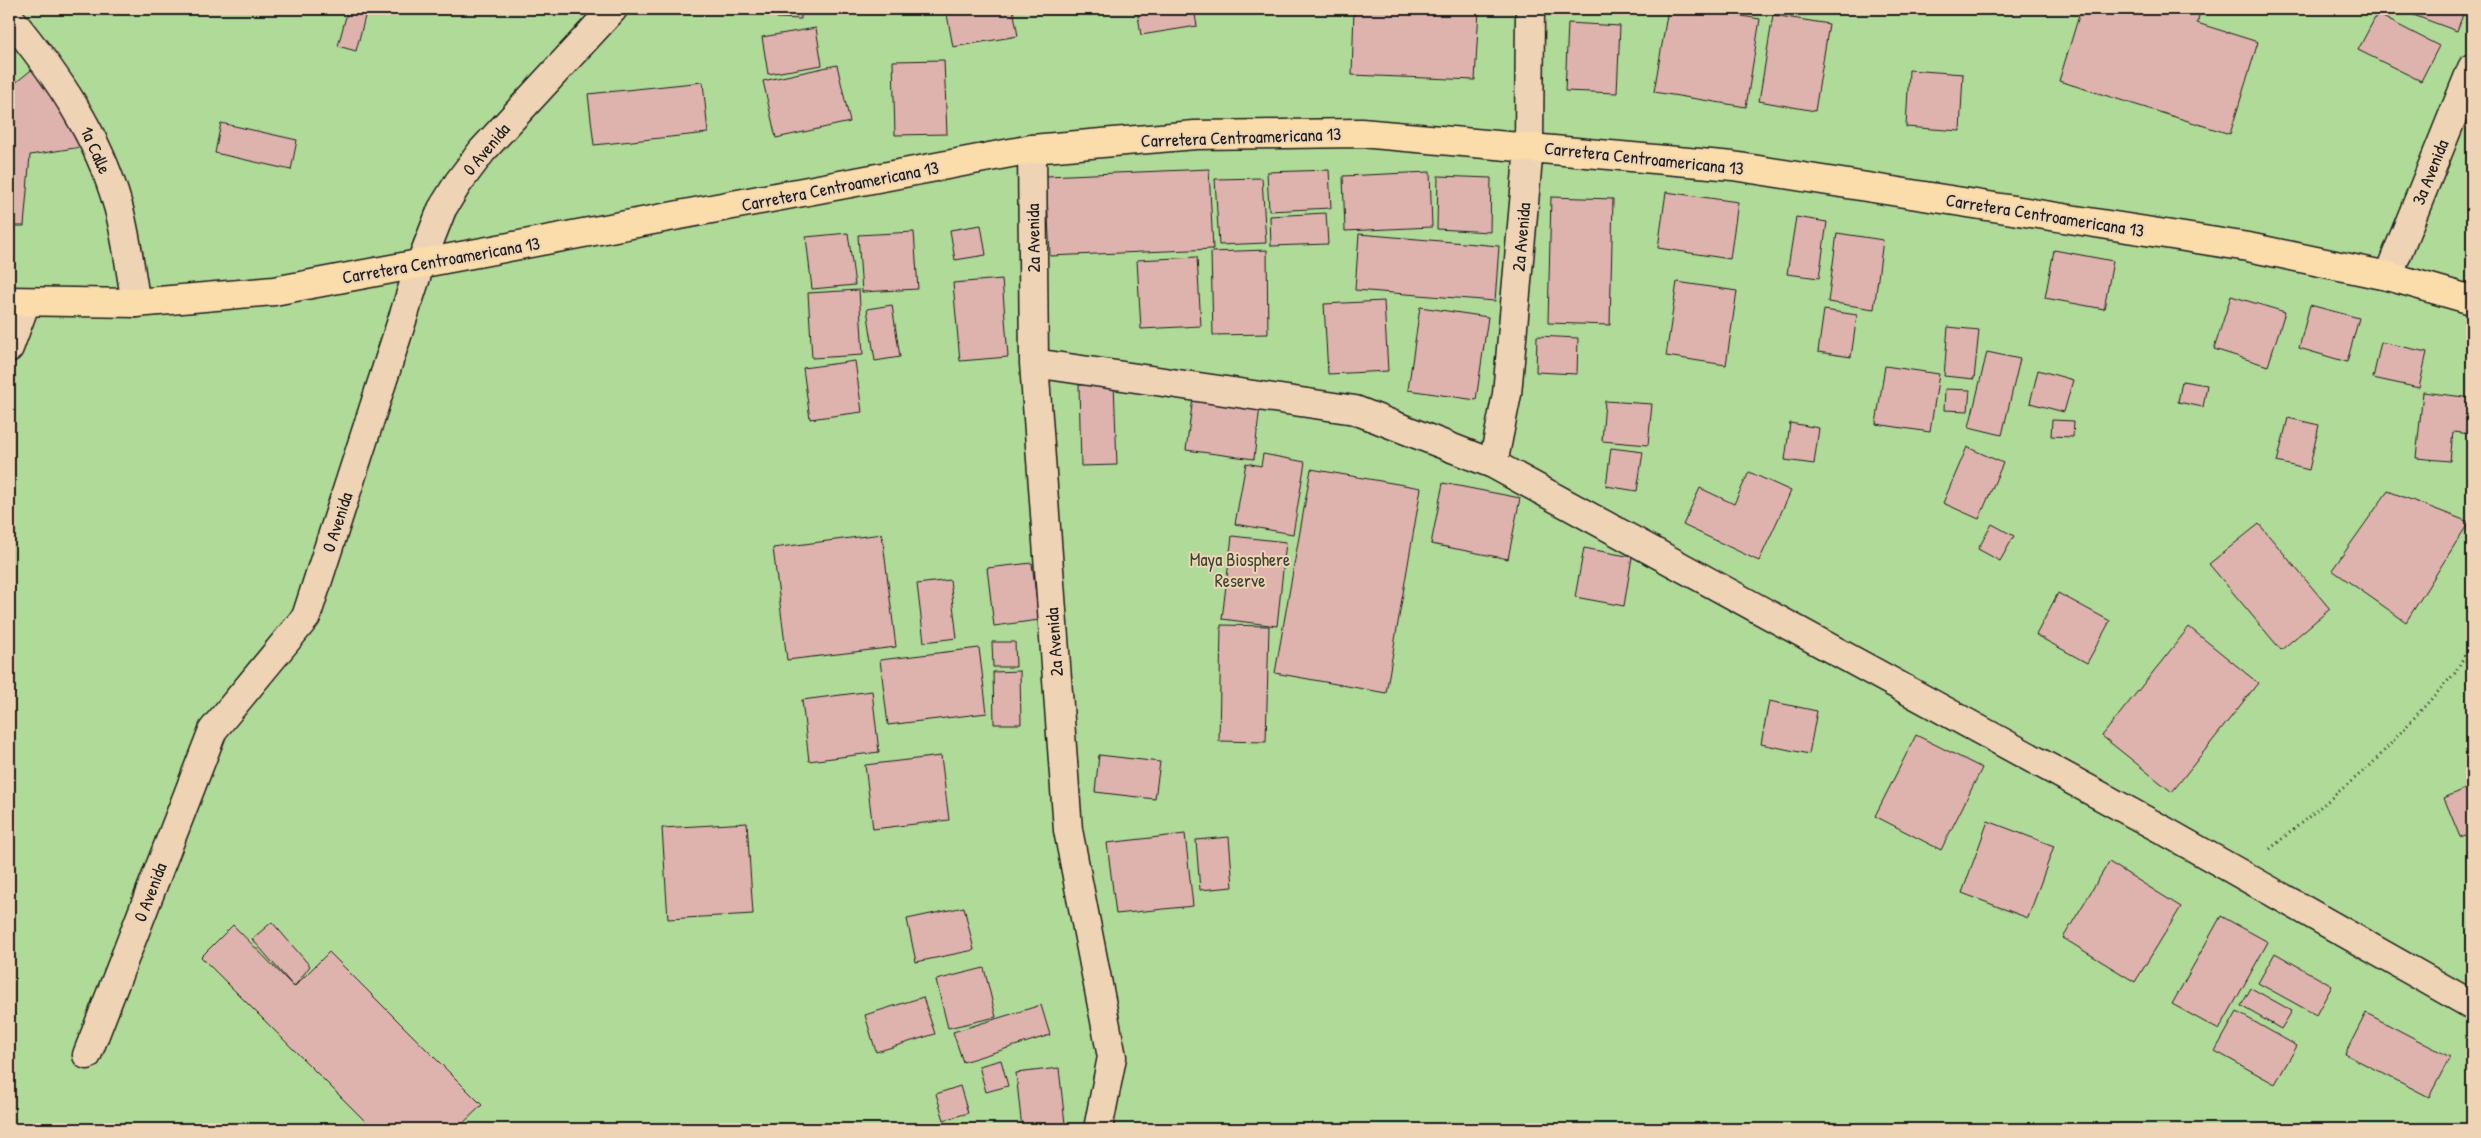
<svg xmlns="http://www.w3.org/2000/svg" width="2481" height="1138" viewBox="0 0 2481 1138" font-family="'Patrick Hand',sans-serif">
<style>
.green{fill:#b0da98;stroke:#667b5a}
.building{fill:#deb3ae;stroke:#1c1c1c}
.lines{fill:none;stroke-linecap:round;stroke-linejoin:round}
.minor-casing{stroke:#1c1c1c;stroke-width:31}
.tertiary-casing{stroke:#1c1c1c;stroke-width:31}
.trunk-casing{stroke:#1c1c1c;stroke-width:31}
.path{stroke:#1c1c1c;stroke-width:3;stroke-dasharray:1 4;stroke-linecap:butt}
.minor{stroke:#eed4b5;stroke-width:28}
.tertiary{stroke:#eed4b5;stroke-width:28}
.trunk{stroke:#fbddab;stroke-width:28}
.labels{text-anchor:middle;dominant-baseline:central;stroke-width:4;stroke-linejoin:round;paint-order:stroke}
.street-label{font-size:18px;fill:#1c1c1c;stroke:#eed4b5}
.park-label{font-size:18px;fill:#3a4235;stroke:#eed4b5}
</style>
<rect width="100%" height="100%" fill="#f0d2b8"/>
<filter id="ink" filterUnits="userSpaceOnUse"><feTurbulence type="fractalNoise" baseFrequency=".02" numOctaves="2"/><feDisplacementMap in="SourceGraphic" scale="10" xChannelSelector="R" yChannelSelector="G"/><feConvolveMatrix kernelMatrix="1 2 1 2 8 2 1 2 1" color-interpolation-filters="sRGB"/></filter>
<g filter="url(#ink)">
<path class="green" d="M9 9H2472V1129H9Z"/>
<path class="building" d="M348 9H367L356 51 338 46Z
M777 9H801V19L777 18Z
M946 9H1013L1018 36 953 47Z
M1137 9H1194L1197 26 1141 35Z
M1354 9H1479L1475 80 1352 75Z
M1570 9H1610V14H1570Z
M1668 9H1698L1760 19 1746 107 1654 92Z
M2081 9H2201L2197 23 2258 42 2230 134 2059 81Z
M2397 9H2465L2457 31Z
M2377 14 2439 46 2421 81 2358 50Z
M1773 15 1829 24 1815 111 1759 101Z
M1568 23 1620 26 1617 93 1565 91Z
M816 28 822 65 768 74 762 37Z
M944 60 947 134 895 135 893 61Z
M837 65 850 122 776 138 763 81Z
M35 67 94 145 30 155 24 226H9V88Z
M1909 70 1963 74 1960 131 1906 127Z
M703 82 708 133 594 145 588 94Z
M221 123 297 140 291 170 215 153Z
M1209 169 1213 249 1050 256 1046 176Z
M1329 170 1331 208 1269 211 1267 172Z
M1430 172 1432 227 1345 231 1343 176Z
M1438 176 1491 178 1490 232 1437 229Z
M1262 178 1266 243 1219 245 1215 179Z
M1666 192 1738 202 1730 259 1658 248Z
M1551 197 1613 199 1610 325 1548 323Z
M1326 213 1328 244 1271 246 1270 216Z
M1796 217 1827 222 1819 278 1787 274Z
M981 225 986 255 955 260 950 230Z
M914 232 918 289 862 292 858 235Z
M848 233 855 285 812 289 806 237Z
M1837 233 1883 240 1874 309 1828 302Z
M1359 234 1499 246 1495 301 1355 290Z
M1267 250 1268 334 1213 335 1211 252Z
M2054 250 2113 261 2104 309 2045 298Z
M1197 257 1201 326 1141 329 1137 260Z
M1002 279 1008 357 960 361 953 283Z
M1677 282 1737 291 1726 365 1666 356Z
M859 290 863 355 812 358 808 293Z
M2231 296 2285 312 2268 366 2214 349Z
M1384 301 1388 371 1328 374 1324 304Z
M892 305 900 357 875 361 867 309Z
M2310 305 2359 318 2347 362 2299 348Z
M1420 307 1488 317 1476 400 1408 390Z
M1824 310 1857 315 1851 357 1818 352Z
M1948 327 1979 330 1974 379 1944 376Z
M1537 336 1578 338 1577 374 1536 372Z
M2381 342 2427 352 2419 388 2373 378Z
M1987 352 2020 359 2002 435 1969 427Z
M855 361 862 412 810 419 803 368Z
M1885 366 1939 374 1930 432 1876 424Z
M2038 370 2073 380 2064 412 2030 403Z
M2182 381 2207 385 2203 407 2178 402Z
M1114 383 1117 465 1081 466 1079 385Z
M1945 389 1970 390 1968 411 1944 410Z
M2423 392 2472 398V434L2453 432 2450 461 2416 458Z
M1193 398 1260 406 1254 459 1186 450Z
M1605 401 1652 404 1648 445 1602 441Z
M2288 418 2319 425 2309 470 2277 462Z
M2052 420 2074 421 2073 437 2051 436Z
M1790 423 1819 428 1814 464 1785 460Z
M1967 447 2003 463 1979 519 1943 503Z
M1611 448 1643 452 1637 491 1606 486Z
M1263 454 1305 462 1293 534 1235 524 1246 463 1261 466Z
M1311 469 1421 488 1386 693 1275 673Z
M1749 472 1791 491 1759 561 1683 525 1700 488 1734 504Z
M1443 483 1520 498 1508 559 1431 544Z
M2388 491 2469 522 2406 622 2332 570Z
M1992 524 2014 536 2000 561 1978 549Z
M2259 524 2330 609 2281 650 2209 564Z
M882 534 896 647 787 660 773 548Z
M1232 536 1286 542 1277 626 1222 619Z
M1584 548 1632 557 1624 606 1575 597Z
M1032 563 1039 620 994 626 987 568Z
M950 580 957 638 924 642 917 584Z
M2058 593 2110 621 2087 663 2036 635Z
M1221 625 1269 626 1266 742 1219 741Z
M2189 627 2258 683 2172 792 2102 736Z
M992 642H1015L1016 667H993Z
M979 648 987 713 888 725 880 660Z
M1020 671 1021 724H994L993 672Z
M872 691 879 752 809 761 802 700Z
M1769 701 1817 711 1809 754 1761 744Z
M1916 735 1982 768 1941 850 1875 816Z
M1099 755 1160 762 1155 799 1095 792Z
M941 756 949 820 873 829 865 765Z
M2472 786V832L2460 837 2444 798Z
M1988 821 2054 846 2028 918 1962 893Z
M747 823 753 914 668 919 662 828Z
M1185 834 1193 906 1116 914 1107 843Z
M1229 837 1233 887 1200 890 1196 840Z
M2109 862 2181 907 2135 982 2063 938Z
M964 907 974 950 916 962 907 919Z
M2221 916 2268 942 2219 1030 2172 1004Z
M272 922 310 966 294 987 252 939Z
M233 925 294 987 329 952 482 1105 457 1129H373L201 957Z
M2275 953 2332 986 2316 1015 2258 983Z
M984 968 996 1017 948 1028 936 980Z
M2251 988 2292 1011 2281 1029 2241 1006Z
M923 997 935 1034 876 1052 865 1015Z
M1041 1005 1050 1035 963 1062 953 1032Z
M2237 1012 2297 1046 2275 1084 2215 1051Z
M2366 1013 2450 1057 2429 1097 2345 1054Z
M1001 1060 1008 1086 986 1092 979 1066Z
M1059 1068 1065 1124 1022 1129 1016 1073Z
M960 1086 968 1113 944 1120 936 1094Z"/>
<g class="lines">
<g class="minor-casing">
<path id="minor" d="M9 17C56 74 98 134 118 206 127 237 130 271 136 303
M1032 149 1034 363 1068 830 1112 1057 1098 1129
M2388 276 2472 68
M9 348 26 302
M1034 363 1355 410 1493 464 2163 830 2472 1005
M1493 464 1507 394 1529 147 1530 9
M87 1055 213 730 306 617 420 265"/>
</g>
<g class="tertiary-casing">
<path id="tertiary" d="M420 265 442 209 458 183 482 151 613 9"/>
</g>
<g class="trunk-casing">
<path id="trunk" d="M9 301 136 303 274 291 1032 149 1195 135 1361 133 1733 166 2248 247 2388 276 2472 300"/>
</g>
<path class="path" d="M2270 849 2372 764 2455 673 2472 642"/>
<use href="#minor" class="minor"/>
<use href="#tertiary" class="tertiary"/>
<use href="#trunk" class="trunk"/>
</g>
</g>
<g class="labels">
<g class="street-label">
<text transform="translate(1241 137) rotate(-2)">Carretera Centroamericana 13</text>
<text transform="translate(486 149) rotate(-50)">0 Avenida</text>
<text transform="translate(96 150) rotate(66)">1a Calle</text>
<text transform="translate(1644 158) rotate(6)">Carretera Centroamericana 13</text>
<text transform="translate(2430 172) rotate(-68)">3a Avenida</text>
<text transform="translate(840 186) rotate(-11)">Carretera Centroamericana 13</text>
<text transform="translate(2045 215) rotate(9)">Carretera Centroamericana 13</text>
<text transform="translate(1521 237) rotate(-85)">2a Avenida</text>
<text transform="translate(1033 238) rotate(-91)">2a Avenida</text>
<text transform="translate(441 260) rotate(-10)">Carretera Centroamericana 13</text>
<text transform="translate(337 522) rotate(-72)">0 Avenida</text>
<text transform="translate(1054 642) rotate(-94)">2a Avenida</text>
<text transform="translate(150 892) rotate(-69)">0 Avenida</text>
</g>
<g class="park-label">
<text x="1240" y="559">Maya Biosphere<tspan x="1240" dy="21">Reserve</tspan></text>
</g>
</g>
<rect width="2481" height="1138" fill="none" stroke="#eed4b5" stroke-width="30"/>
<rect x="15" y="15" width="2451" height="1108" fill="none" stroke="#1c1c1c" stroke-width="2" filter="url(#ink)"/>
</svg>
